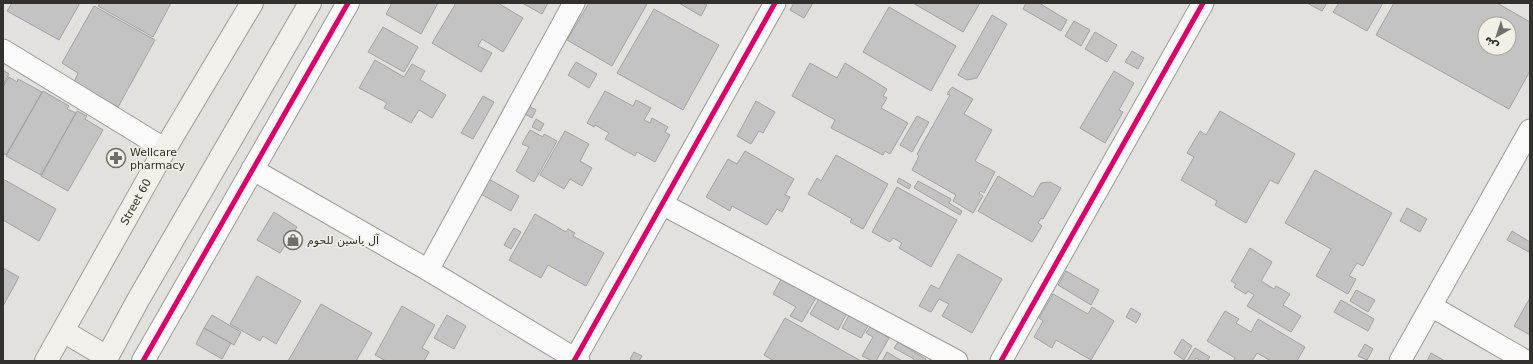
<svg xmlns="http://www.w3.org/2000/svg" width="1533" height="364" viewBox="0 0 1533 364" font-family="'DejaVu Sans',Cairo,sans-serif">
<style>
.building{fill:#c3c3c3;stroke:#a2a2a2;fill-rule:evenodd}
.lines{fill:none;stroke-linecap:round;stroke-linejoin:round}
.minor-casing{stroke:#9c9b98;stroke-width:23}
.tertiary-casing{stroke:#9c9b98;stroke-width:24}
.secondary-casing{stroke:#9c9b98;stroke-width:24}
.minor{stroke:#fbfafa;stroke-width:21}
.tertiary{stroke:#fbfafa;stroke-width:22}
.secondary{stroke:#f1f0eb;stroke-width:22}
.cycleway-casing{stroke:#f2efe7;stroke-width:8}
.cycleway{stroke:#d6006c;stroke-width:5}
.labels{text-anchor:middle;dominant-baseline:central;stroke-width:3;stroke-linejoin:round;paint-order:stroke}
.poi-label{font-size:11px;fill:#32312e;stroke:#f2efe7;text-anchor:start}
.street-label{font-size:11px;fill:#32312e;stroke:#f2efe7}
</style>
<rect width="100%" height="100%" fill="#e2e1dd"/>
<path class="building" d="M12 3H80L59 40 7 11Z
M100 3H171L153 37 98 6Z
M392 3H438L421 34 386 14Z
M456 3H498L523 18 503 52 482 39 478 46 492 53 481 72 432 43Z
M522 3H548L542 14Z
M589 3H644L647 4 612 66 567 40Z
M679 3H703L707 5 701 16Z
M794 3H813L804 18 790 10Z
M913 3H980L963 32Z
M1026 3H1039L1067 20 1061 31 1023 9Z
M1307 3H1327L1322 11Z
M1339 3H1383L1367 31 1333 12Z
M1394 3H1497L1530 22V71L1509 109 1376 35ZM1485 24H1509V48H1485Z
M94 6 155 40 118 107 74 82 78 73 62 63Z
M889 7 956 46 931 91 863 52Z
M654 9 719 45 683 110 617 73Z
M992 15 1007 24 977 78 967 80 958 75Z
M1074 21 1090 30 1081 46 1065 36Z
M383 27 418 47 404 72 368 52Z
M1095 32 1117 45 1107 62 1085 49Z
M1132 51 1144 58 1138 69 1125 62Z
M375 60 404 77 412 64 425 71 420 80 446 95 432 118 419 110 411 123 384 108 387 103 359 88Z
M576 62 597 74 589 88 568 75Z
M810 63 837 78 845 63 887 89 883 96 887 98 881 108 908 123 890 154 885 151 883 155 831 128 835 120 792 96Z
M3 70 9 74 3 85Z
M1114 71 1134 83 1119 110 1123 112 1105 143 1080 128Z
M9 77 17 82 18 79 42 92 6 155 3 153V87Z
M952 87 973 99 964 114 992 130 975 161 995 172 984 193 981 191 979 193 983 196 973 213 953 201 956 195 912 170 919 156 917 154 950 95 947 94Z
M43 91 69 106 67 109 76 113 41 175 6 156Z
M605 91 633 106 636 100 651 108 644 120 650 123 652 118 668 127 665 132 670 135 655 162 637 152 635 156 605 139 609 133 595 125 594 127 587 123Z
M483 96 494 102 473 139 461 133Z
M756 101 775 112 763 133 759 131 751 144 737 136Z
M529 106 536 110 532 118 525 114Z
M77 111 87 116 85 119 103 130 68 191 41 176Z
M1220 111 1295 154 1278 184 1270 180 1246 223 1215 205 1217 201 1181 180 1194 157 1187 153 1200 131 1206 135Z
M917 116 929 122 912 152 900 145Z
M536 119 544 124 540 131 532 127Z
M530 130 543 137 544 134 557 141 534 182 516 171 529 147 522 144Z
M565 131 589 144 580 161 592 168 582 186 570 179 564 189 540 175Z
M745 151 794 179 785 195 790 197 782 212 777 209 767 225 732 206 730 211 706 197 728 159 737 164Z
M836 155 888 184 863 229 850 222 852 219 808 194 817 178 821 181Z
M1315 170 1392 213 1363 266 1357 263 1349 276 1356 279 1348 294 1316 276 1331 249 1285 223Z
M998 176 1033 197 1041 183 1050 182 1061 188 1043 219 1041 218 1038 223 1042 226 1032 242 978 211Z
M487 178 519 196 511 211 479 193Z
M899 178 911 185 909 189 897 182Z
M3 179 56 209 39 241 3 220Z
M918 181 951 199 949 203 962 211 960 215 914 188Z
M897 187 957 220 931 267 899 248 902 243 893 238 890 242 872 232Z
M1407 208 1427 219 1420 232 1400 221Z
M274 212 297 227 280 253 257 240Z
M535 214 566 232 568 229 575 233 573 236 604 253 586 286 548 265 541 278 509 260Z
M514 228 521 232 511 249 504 245Z
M1512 231 1530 242 1529 252 1507 240Z
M1250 248 1272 262 1261 281 1274 289 1276 286 1290 294 1283 305 1301 316 1291 332 1247 306 1254 295 1248 291 1246 294 1234 287 1236 284 1231 281Z
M958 254 1002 279 972 333 942 316 949 304 939 299 931 312 919 306 931 285 939 289Z
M3 268 19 277 3 306Z
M1066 271 1099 290 1091 305 1058 285Z
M257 276 301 301 276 344 263 336 260 341 230 324Z
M783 276 817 296 802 322 790 316 796 307 773 294Z
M1356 290 1375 300 1368 312 1350 301Z
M1053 294 1088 314 1092 307 1114 321 1091 360 1056 340 1052 348 1034 337 1043 321 1039 318Z
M820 297 847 313 838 330 810 314Z
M1530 298V335L1514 326Z
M1341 300 1374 319 1368 331 1334 312Z
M321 304 372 333 356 361H288Z
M402 306 435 325 422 348 429 352 424 361H386L375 355Z
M1131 308 1141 314 1136 323 1126 317Z
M1225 311 1239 319 1236 323 1251 332 1258 319 1305 347 1297 361H1271L1257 353 1252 361H1233L1235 358 1207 341Z
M212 315 241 332 234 345 204 328Z
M447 315 466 326 454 349 434 338Z
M849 315 868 326 861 338 842 328Z
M785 318 861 361H774L764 355Z
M870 327 889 338 876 361H872L862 356 873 337 866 333Z
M204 328 231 343 222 359 196 344Z
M1182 339 1192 346 1184 360 1174 353Z
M898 342 926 359 925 361H913L914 359 894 348Z
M1365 344 1373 349 1367 360 1358 356Z
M1195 348 1210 357 1207 361H1201L1196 358 1194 361H1187Z
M634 352 642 356 639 361H634L630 359Z
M887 352 902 361H882Z
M1431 353 1445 361H1427Z"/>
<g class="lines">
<g class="minor-casing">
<path id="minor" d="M3 50 165 149
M252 169 428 270 579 361
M662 204 957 361
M428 270 574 3
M1431 306 1526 361
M574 361 775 3
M1001 361 1203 3
M1400 361 1530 130"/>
</g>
<g class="tertiary-casing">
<path id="tertiary" d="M143 361 348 3"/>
</g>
<g class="secondary-casing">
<path id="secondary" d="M63 331 107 357
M46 361 165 149 252 3
M105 361 138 300 310 3"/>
</g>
<use href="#minor" class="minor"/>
<use href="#tertiary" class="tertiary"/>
<use href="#secondary" class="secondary"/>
<g class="cycleway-casing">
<path id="cycleway" d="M143 361 348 3
M574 361 775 3
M1001 361 1203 3"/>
</g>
<use href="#cycleway" class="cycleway"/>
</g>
<defs>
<g id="pharmacy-ring" transform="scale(1)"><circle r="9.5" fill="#f2efe7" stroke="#706f6b" stroke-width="1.5"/><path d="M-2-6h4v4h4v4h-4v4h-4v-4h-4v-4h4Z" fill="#706f6b"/></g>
<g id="shop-ring" transform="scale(1)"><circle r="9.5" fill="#f2efe7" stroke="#706f6b" stroke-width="1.5"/><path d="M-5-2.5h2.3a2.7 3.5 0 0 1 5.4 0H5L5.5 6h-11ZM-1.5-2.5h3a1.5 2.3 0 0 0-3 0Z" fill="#706f6b"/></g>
</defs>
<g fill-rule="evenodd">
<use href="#pharmacy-ring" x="116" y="158"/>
<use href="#shop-ring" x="293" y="240"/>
</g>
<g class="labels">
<g class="poi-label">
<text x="130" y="152">Wellcare<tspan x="130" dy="13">pharmacy</tspan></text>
<text x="307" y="240">آل ياسين للحوم</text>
</g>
<g class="street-label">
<text transform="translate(136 202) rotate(-61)">Street 60</text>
</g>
</g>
<rect width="1533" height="364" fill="none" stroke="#32312e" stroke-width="8"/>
<g transform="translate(1497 36) rotate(219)"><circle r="19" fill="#f2efe7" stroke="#a5a39d"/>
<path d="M0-3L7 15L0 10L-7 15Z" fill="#706f6b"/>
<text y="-6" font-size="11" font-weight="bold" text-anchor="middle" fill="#32312e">ش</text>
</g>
</svg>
